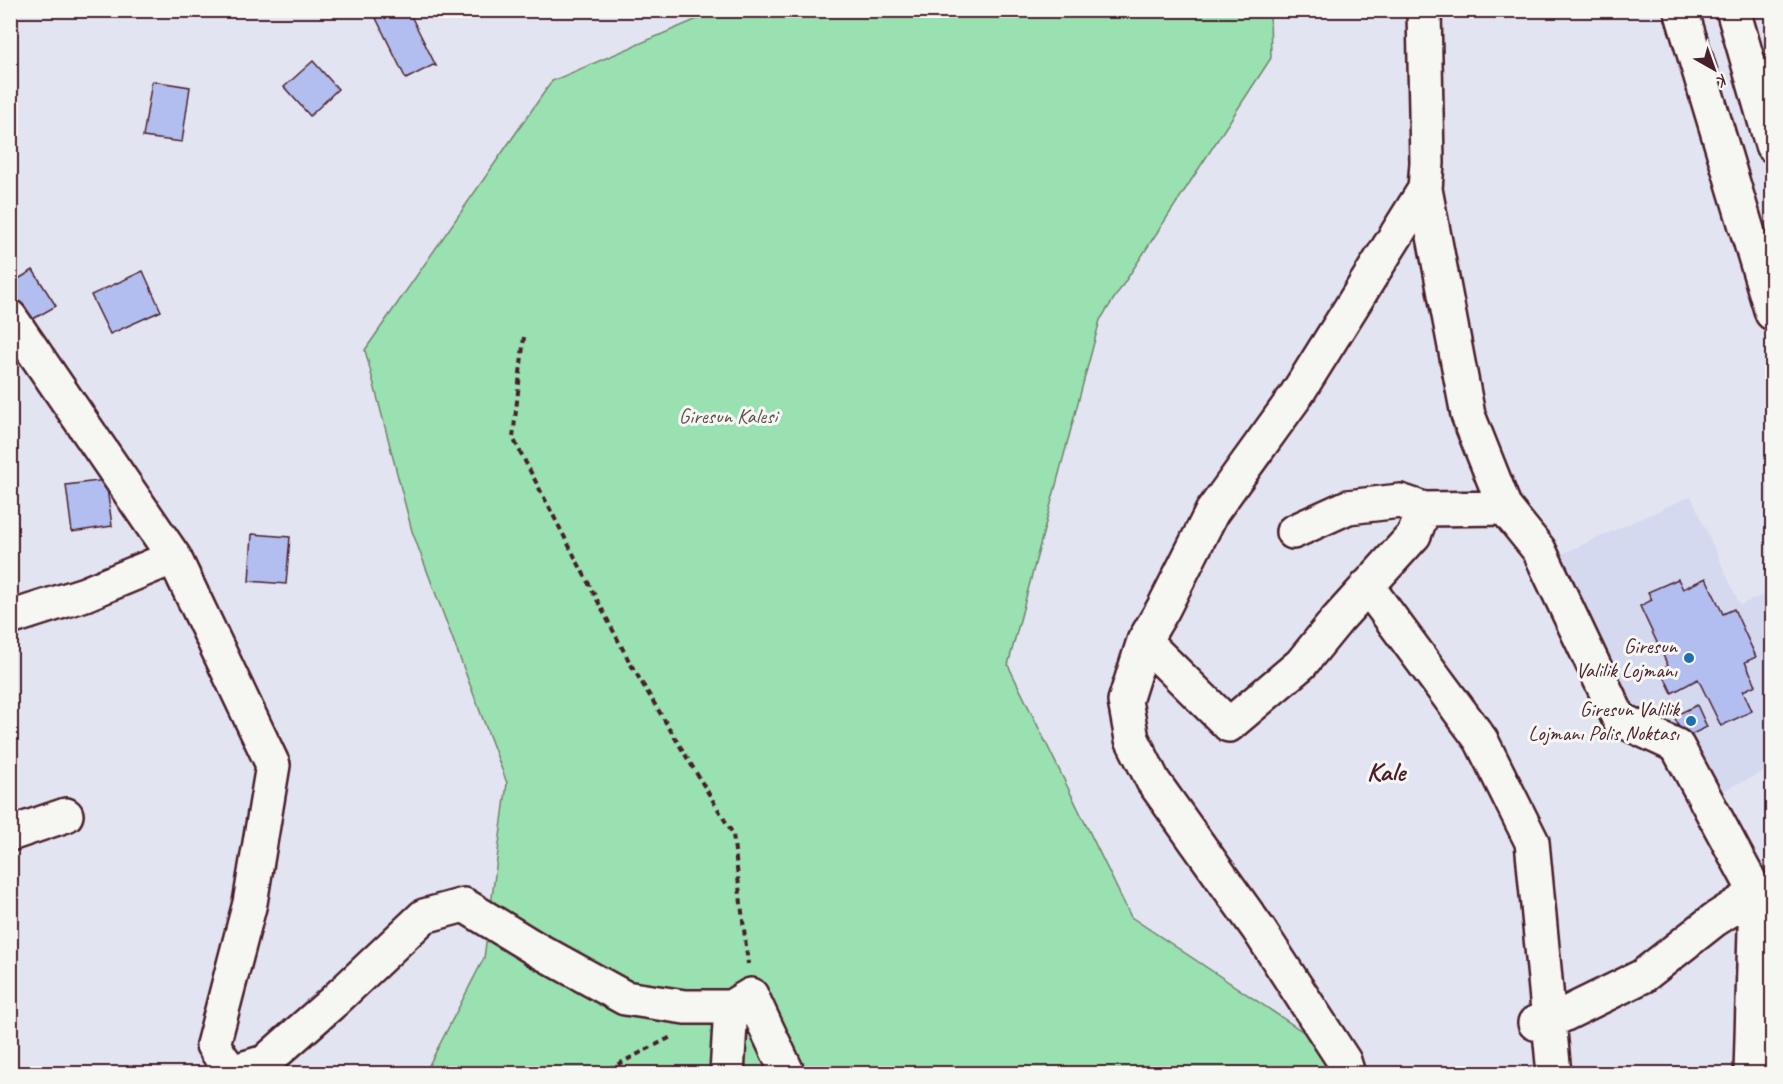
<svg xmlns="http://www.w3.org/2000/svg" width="1783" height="1084" viewBox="0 0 1783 1084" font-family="Caveat,sans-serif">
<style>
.built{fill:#d4d9f0}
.green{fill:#99e1b0;stroke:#72806e;stroke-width:1.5}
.building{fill:#b2beef;stroke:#4a1f2b;stroke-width:1.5}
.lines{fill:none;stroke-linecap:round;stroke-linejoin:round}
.minor-casing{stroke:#4a1f2b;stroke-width:38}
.major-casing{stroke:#4a1f2b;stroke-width:38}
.highway-casing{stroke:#4a1f2b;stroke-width:38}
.path{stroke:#4a1f2b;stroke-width:4;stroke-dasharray:6 4.5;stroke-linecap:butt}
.minor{stroke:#f6f6f2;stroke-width:33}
.major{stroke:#f6f6f2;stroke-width:33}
.highway{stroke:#f6f6f2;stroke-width:33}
.poi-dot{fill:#1f6fb2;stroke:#f6f6f2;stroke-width:2}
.labels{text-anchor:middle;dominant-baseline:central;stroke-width:6;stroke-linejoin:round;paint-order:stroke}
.park-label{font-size:21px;fill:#5e504c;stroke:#f6f6f2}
.poi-label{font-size:21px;fill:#4a1f2b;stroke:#f6f6f2;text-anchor:end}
.district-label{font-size:27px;font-weight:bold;fill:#4a1f2b;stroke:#f6f6f2}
</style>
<rect width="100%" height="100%" fill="#e2e5f1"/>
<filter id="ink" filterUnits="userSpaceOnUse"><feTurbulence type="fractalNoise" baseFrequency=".0167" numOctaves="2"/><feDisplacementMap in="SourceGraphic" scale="12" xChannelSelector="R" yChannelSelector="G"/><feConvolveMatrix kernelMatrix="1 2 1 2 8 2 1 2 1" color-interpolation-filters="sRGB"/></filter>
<g filter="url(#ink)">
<path class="built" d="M1691 496 1740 605 1772 591V768L1711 796 1629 711 1559 555Z"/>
<path class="green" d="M716 11H1270L1271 58 1100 320 1008 665 1131 917 1323 1045 1333 1073H425L484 958 507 783 412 531 365 350 552 81Z"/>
<path class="building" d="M372 10H408L436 66 433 65 406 79Z
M313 61 338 89 310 116 284 87Z
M152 81 190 87 182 142 143 137Z
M33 270 56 306 26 323 10 298V284Z
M143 271 161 311 110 334 91 295Z
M106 480 112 526 72 532 66 485Z
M252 534 290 537 286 584 249 581Z
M1706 578 1723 614 1734 609 1756 657 1745 662 1756 685 1743 691 1752 711 1721 726 1698 679 1672 693 1661 670 1668 666 1640 606 1652 600 1648 592 1678 579 1683 589Z
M1697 705 1707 727 1684 738 1674 716Z"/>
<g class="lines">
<g class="minor-casing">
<path id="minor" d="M1424 10 1427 163 1425 189 1468 415 1505 508 1539 550 1619 719 1677 746 1756 893 1751 1074
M10 317 174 557 273 765 250 903 213 1045 231 1072 265 1062 333 1002 424 916 464 905 536 949 625 998 685 1007H731L751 995 788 1074
M1293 532 1348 507 1400 501 1424 509 1505 508
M1367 586 1481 740 1532 842 1554 1074
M10 618 85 594 174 557
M1144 641 1229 725 1301 664 1337 620 1414 535 1424 509
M10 834 66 815
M1535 1023 1549 1022 1643 976 1714 920 1756 893
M727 1074 731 1007
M1348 1074 1344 1061 1259 930 1153 781 1132 739 1125 701 1144 641 1163 609 1212 512 1295 397 1425 189"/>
</g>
<g class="major-casing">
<path id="major" d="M1681 10 1772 313"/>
</g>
<g class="highway-casing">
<path id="highway" d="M1733 10 1772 145"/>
</g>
<path class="path" d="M524 337 513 438 630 663 733 834 748 964
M599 1074 671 1037"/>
<use href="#minor" class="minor"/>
<use href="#major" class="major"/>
<use href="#highway" class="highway"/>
</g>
</g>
<g class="poi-dot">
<circle cx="1689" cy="658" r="6"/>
<circle cx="1691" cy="721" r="6"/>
</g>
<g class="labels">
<g class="park-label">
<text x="728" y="416">Giresun Kalesi</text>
</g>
<g class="poi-label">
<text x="1677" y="646">Giresun<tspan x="1677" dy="24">Valilik Lojmanı</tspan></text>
<text x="1679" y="709">Giresun Valilik<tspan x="1679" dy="24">Lojmanı Polis Noktası</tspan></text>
</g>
<g class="district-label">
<text x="1386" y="771">Kale</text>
</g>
</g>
<rect width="1783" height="1084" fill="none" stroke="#f6f6f2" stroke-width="36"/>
<rect x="18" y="18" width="1747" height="1048" fill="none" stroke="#4a1f2b" stroke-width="2" filter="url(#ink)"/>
<g transform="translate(1714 69) rotate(140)" stroke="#f6f6f2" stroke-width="4.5" paint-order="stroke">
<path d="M0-4.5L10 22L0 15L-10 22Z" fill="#4a1f2b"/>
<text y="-9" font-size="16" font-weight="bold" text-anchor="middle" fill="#4a1f2b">K</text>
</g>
</svg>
